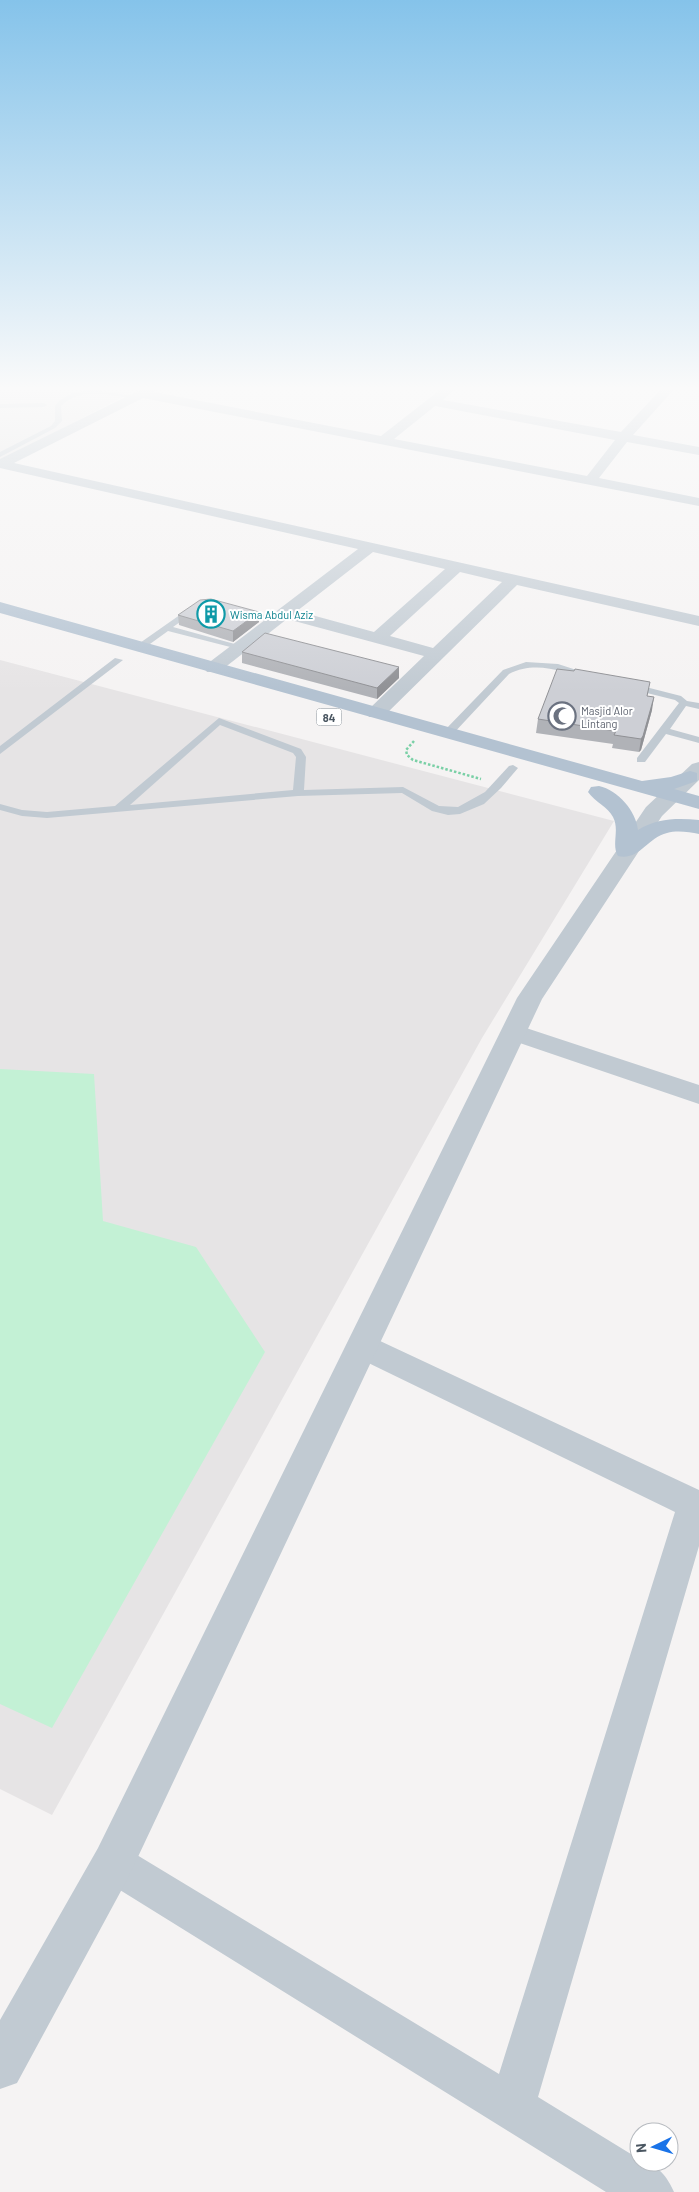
<svg xmlns="http://www.w3.org/2000/svg" width="699" height="2192" viewBox="0 0 699 2192" font-family="Barlow,sans-serif">
<style>
.education{fill:#e6e4e5}
.green{fill:#c3f1d5}
.lines{fill:none;stroke-linecap:round;stroke-linejoin:round}
.path{stroke:#7ad0a6;stroke-width:2.5;stroke-dasharray:2.5 2;stroke-linecap:butt}
.service{fill:#c1cad2;fill-rule:evenodd}
.minor{fill:#c1cad2;fill-rule:evenodd}
.tertiary{fill:#c1cad2;fill-rule:evenodd}
.primary{fill:#b3c2d1;fill-rule:evenodd}
.wall{fill:#b0b2b7}
.shaded-wall{fill:#909195}
.building{fill:#cdcfd5;stroke:#909195}
.labels{text-anchor:middle;dominant-baseline:central;stroke-width:4;stroke-linejoin:round;paint-order:stroke}
.far-culture-label{font-size:11px;fill:#0d838f;stroke:#fff;text-anchor:start}
.far-worship-label{font-size:11px;fill:#5b616d;stroke:#fff;text-anchor:start}
.shield{fill:#fff;stroke:#808990;stroke-width:1}
.shield-label{font-size:11px;font-weight:bold;fill:#4a5661}
</style>
<rect width="100%" height="100%" fill="#f5f3f3"/>
<path class="education" d="M0 386H144L0 461Z
M0 660 614 821 482 1038 52 1815 0 1789Z"/>
<path class="green" d="M0 1069 94 1074 103 1221 196 1247 265 1352 52 1728 0 1704Z"/>
<g class="lines">
<path class="path" d="M414 741 406 750 407 755 413 760 481 779"/>
<path class="service" d="M94 390 139 397 136 399C112 396 81 386 61 406L62 421 55 428 0 457V452L51 426 55 421V406C65 393 78 391 94 390Z
M0 404 44 403 47 405 44 407 0 408Z
M194 605 198 608 197 610 173 627 242 646V650L168 631 143 649H137V645Z
M241 609 277 618 278 620 274 623 238 614V610Z
M115 658 123 660 0 754V746Z
M526 662 558 664 595 676 590 679C563 672 536 660 509 674L452 735H444V731L503 670Z
M630 683 681 696 687 701 699 703V709L686 706 670 729 699 737V743L666 734 645 762H637V758L679 703 675 700 627 688V684Z
M219 718 301 749 306 757 304 790 403 787 439 806 458 807 485 792 509 766 513 765 518 768 501 788 484 804 460 814 448 815 432 811 402 793 298 796 47 818 22 816 0 810V804L22 810 47 812 115 806ZM220 725 293 753 296 757 293 790 130 805Z"/>
<path class="minor" d="M148 386H163L154 392 381 436 445 386H459L443 400 621 432 664 386H677L633 435 699 447V455L627 442 599 478 699 498V506L143 398 14 463 699 616V626L517 585 383 717H369L367 713 369 709 424 656 287 619 219 672H207L204 668 207 664 358 549 0 468V459ZM435 406 615 440 587 476 394 439ZM373 552 445 569 374 632 297 611ZM460 572 502 582 433 648 390 636Z
M514 1024 699 1085V1104L505 1038 501 1032 505 1026Z
M363 1333 699 1490V1546L538 2097 639 2159V2162C657 2162 668 2178 674 2192H606L99 1877 93 1863 99 1849 113 1843 127 1849 499 2074 675 1512 352 1355 347 1346 352 1337Z"/>
<path class="tertiary" d="M699 762V780L662 816 542 999 128 1878 17 2083 0 2089V2020L98 1848 517 998 646 807 692 764Z"/>
<path class="primary" d="M0 602 642 781 671 777 690 771 697 773V781L674 789 699 796V809L0 613Z
M599 786C618 790 636 811 638 830 657 818 678 818 699 820V834C689 832 677 830 667 833 647 838 639 861 618 856 611 845 620 830 613 817 608 807 595 802 588 792L591 787Z"/>
</g>
<path class="wall" d="M259 612V622L233 642 179 625 178 615Z
M242 652 399 678 377 699 242 663Z
M652 710 641 750 639 752 612 748 613 744 536 733 538 719Z"/>
<path class="shaded-wall" d="M259 612V622L233 642V631Z
M399 667V678L377 699V688Z
M654 697 652 710 641 750 639 752 641 739Z"/>
<path class="building" d="M211 599 259 612 233 631 178 615 200 600Z
M265 633 399 667 377 688 242 652Z
M557 669 574 671 575 669 650 682 647 696 654 697 643 736 641 739 614 735 616 731 538 719Z"/>
<linearGradient id="sky" x2="0" y2="1"><stop stop-color="#85c3ea"/><stop offset="0.56" stop-color="#fafafa"/><stop offset="1" stop-color="#fafafa" stop-opacity="0"/></linearGradient>
<rect width="699" height="693" fill="url(#sky)"/>
<defs>
<g id="building-ring" transform="scale(1.4375)"><circle r="9.5" fill="#fff" stroke="#0f9aa8" stroke-width="1.5"/><path d="M-4-6H4V6H1V3H-1V6H-4ZM-2.5-4.3h1.7v1.8h-1.7ZM.8-4.3h1.7v1.8H.8ZM-2.5-1h1.7V.8h-1.7ZM.8-1h1.7V.8H.8Z" fill="#0f9aa8"/></g>
<g id="mosque-ring" transform="scale(1.4375)"><circle r="9.5" fill="#fff" stroke="#6b7280" stroke-width="1.5"/><path d="M3.5-4.9A6 6 0 1 0 3.5 4.9A5 5 0 1 1 3.5-4.9Z" fill="#6b7280"/></g>
</defs>
<g fill-rule="evenodd">
<use href="#building-ring" x="211" y="614"/>
<use href="#mosque-ring" x="562" y="716"/>
</g>
<g class="labels">
<g class="far-culture-label">
<text x="230" y="614">Wisma Abdul Aziz</text>
</g>
<g class="far-worship-label">
<text x="581" y="710">Masjid Alor<tspan x="581" dy="13">Lintang</tspan></text>
</g>
<rect class="shield" x="316.5" y="708.5" width="25" height="17" rx="4"/>
<g class="shield-label">
<text x="329" y="717">84</text>
</g>
</g>
<g transform="translate(654 2147) rotate(265)"><circle r="24" fill="#ffffff" stroke="#b7bbc0"/>
<path d="M0-4L9 19L0 12L-9 19Z" fill="#1a73e8"/>
<text y="-8" font-size="14" font-weight="bold" text-anchor="middle" fill="#4a5661">N</text>
</g>
</svg>
